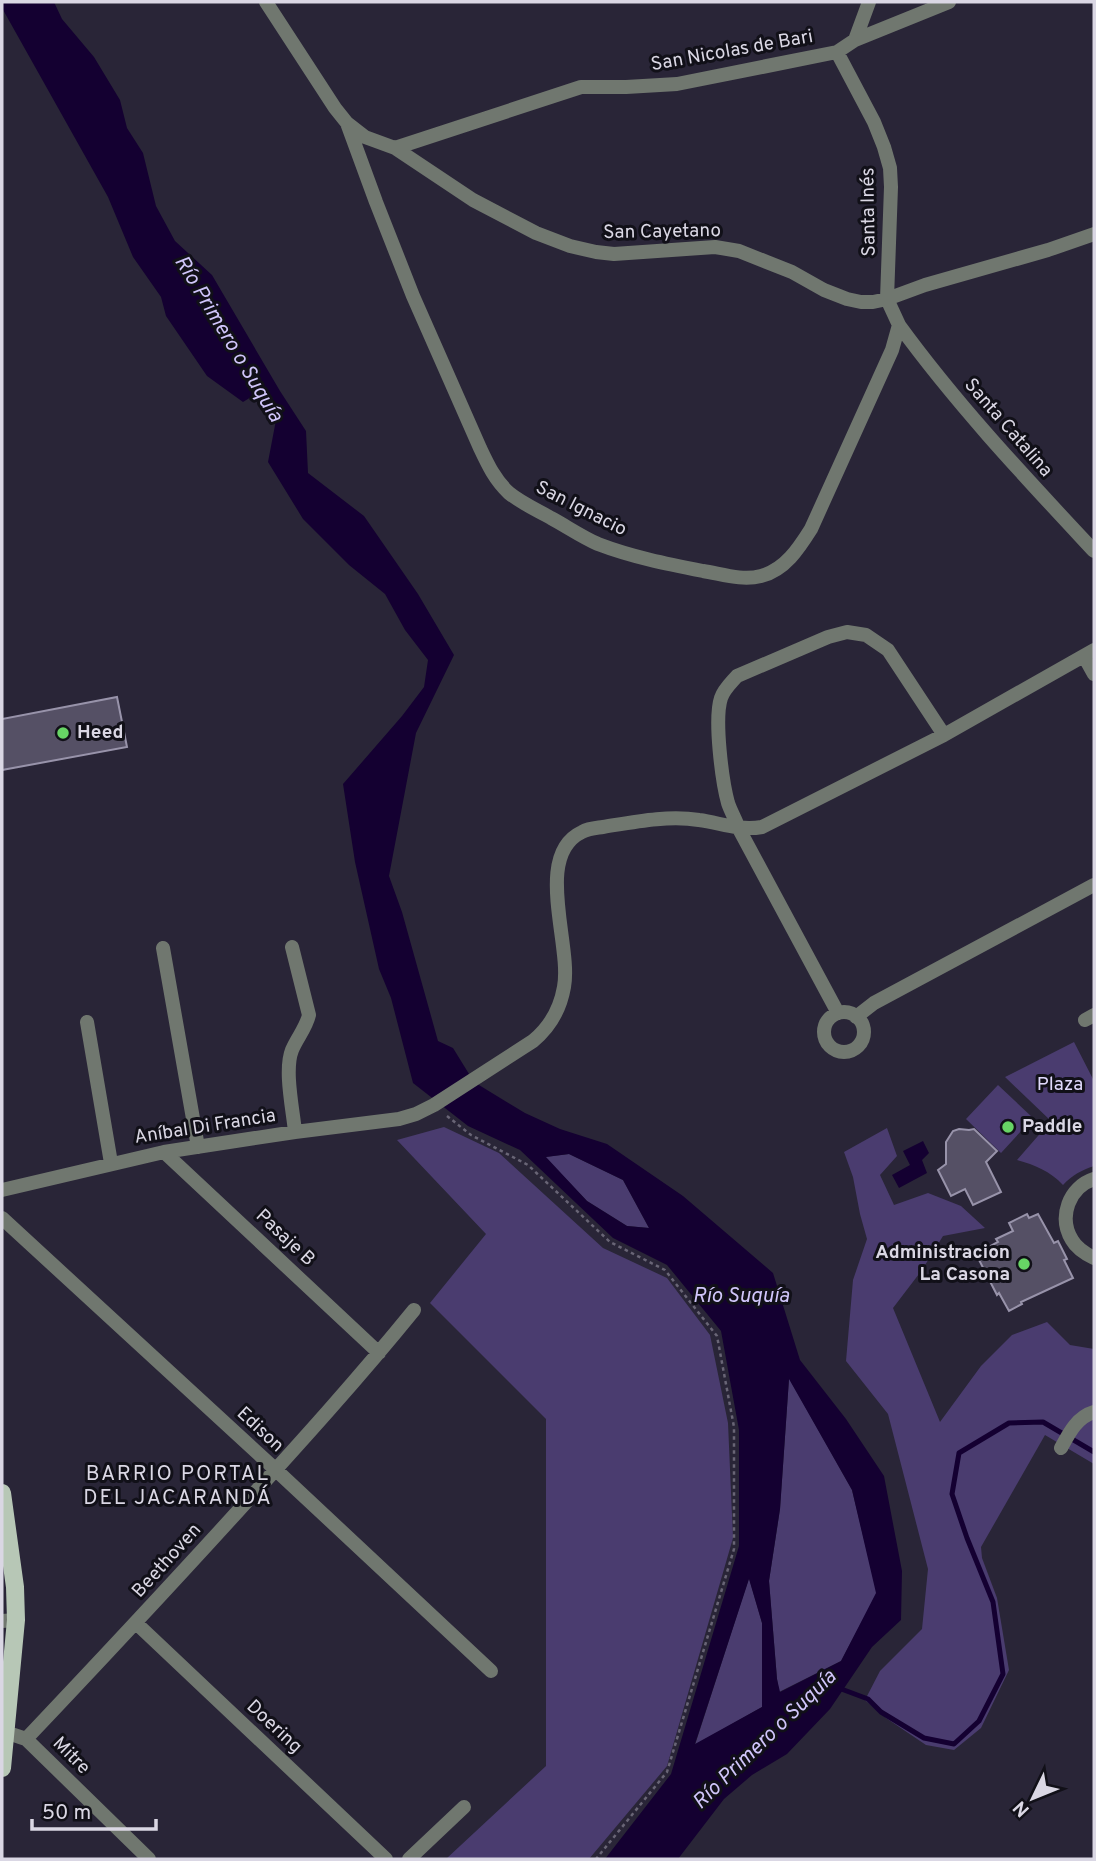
<svg xmlns="http://www.w3.org/2000/svg" width="1096" height="1861" viewBox="0 0 1096 1861" font-family="Overpass,sans-serif">
<style>
.green{fill:#4a3c6f}
.water{fill:#140031;fill-rule:evenodd}
.lines{fill:none;stroke-linecap:round;stroke-linejoin:round}
.stream{stroke:#140031;stroke-width:5}
.building{fill:#555065;stroke:#9893aa;stroke-width:2}
.path{stroke:#696576;stroke-width:2.5;stroke-dasharray:3.5 3.5;stroke-linecap:butt}
.street{stroke:#70776f;stroke-width:14}
.primary{stroke:#b7c7b6;stroke-width:18}
.poi-dot{fill:#67d465;stroke:#111018;stroke-width:2.5}
.labels{text-anchor:middle;dominant-baseline:central;stroke-width:6;stroke-linejoin:round;paint-order:stroke}
.street-label{font-size:19px;fill:#dad7e4;stroke:#111018}
.poi-label{font-size:19px;font-weight:bold;fill:#dad7e4;stroke:#111018;text-anchor:start}
.park-label{font-size:19px;fill:#e0d9fd;stroke:#111018}
.water-label{font-size:21px;font-style:italic;fill:#d0c5fa;stroke:#111018}
.neighbourhood-label{font-size:21px;letter-spacing:2px;fill:#dad7e4;stroke:#111018}
</style>
<rect width="100%" height="100%" fill="#292537"/>
<path class="green" d="M1074 1042 1094 1081V1166C1082 1170 1072 1175 1063 1185 1050 1171 1035 1165 1017 1160L1051 1121 1005 1077Z
M998 1085 1033 1118 1001 1153 966 1119Z
M444 1127 499 1153 603 1248 667 1278 710 1335 728 1423 733 1538 667 1766 589 1859H446L546 1766V1419L430 1303 486 1234 397 1140Z
M887 1128 897 1156 880 1175 894 1205 928 1193 961 1206 985 1228 943 1236 922 1270 893 1308 940 1422 981 1366 1012 1335 1047 1322 1070 1345 1094 1349V1464L1045 1435 981 1547 982 1558 997 1598 1009 1670 981 1728 954 1750 926 1745 886 1718 865 1700 880 1671 922 1629 928 1569 888 1414 846 1361 853 1280 867 1239 860 1214 853 1177 844 1152Z
M569 1154 623 1180 649 1228 627 1226 587 1201 545 1157Z
M789 1378 852 1490 877 1593 841 1661 779 1692 777 1679 769 1581 780 1509Z
M749 1578 762 1623V1707L695 1745Z"/>
<path class="water" d="M2 2H54L62 19 94 57 120 100 127 128 143 153 156 206 175 241 212 275 280 391 306 431 308 473 364 516 418 594 454 655 416 733 389 876 402 912 438 1041 453 1048 474 1082 525 1113 560 1129 607 1144 683 1196 773 1273 800 1360 846 1419 884 1476 902 1571 901 1620 872 1647 830 1709 787 1754 752 1775 724 1799 678 1859H605L671 1774 739 1546V1430L721 1331 667 1265 613 1238 520 1150 468 1126 413 1083 391 998 379 969 355 862 343 784 402 716 424 687 428 660 405 630 385 594 349 565 303 519 268 462 276 420 259 392 243 402 207 376 166 316 161 297 133 257 108 197 2 8ZM569 1154 623 1180 649 1228 627 1226 587 1201 546 1157ZM789 1379 852 1490 876 1593 841 1661 780 1692 777 1679 769 1581 780 1509ZM749 1579 762 1623V1707L695 1744Z
M923 1141 929 1153 922 1160 927 1173 899 1188 892 1175 910 1165 903 1151Z"/>
<g class="lines">
<path class="stream" d="M836 1687 868 1699 881 1712 924 1738 954 1744 979 1721 1003 1674 993 1602 967 1538 952 1494 959 1453 1009 1423 1043 1422 1094 1452"/>
</g>
<path class="building" d="M117 697 127 747 2 770V719Z
M959 1129 969 1130 974 1129 997 1151 986 1162 1001 1192 973 1205 965 1189 951 1196 938 1170 946 1164V1142L953 1131Z
M1027 1214 1029 1218 1038 1214 1054 1243 1058 1241 1067 1259 1064 1260 1073 1278 1021 1302 1022 1304 1009 1311 999 1293 997 1295 976 1254 998 1242 996 1239 1013 1231 1009 1223Z"/>
<g class="lines">
<path class="path" d="M447 1116 471 1135 528 1165 610 1242 665 1270 717 1336 734 1427V1549L667 1772 596 1859"/>
<path class="street" d="M266 2 335 108 347 123 365 137 395 148 473 200 536 233 570 246 596 252 614 254 715 247 739 251 792 272 824 290 847 299 861 302H873L887 299 925 285 1048 250 1094 234
M855 40 869 2
M347 123 376 202 413 296 480 448C488 465 495 480 509 493 521 503 537 510 551 518 566 526 582 537 598 544 632 557 667 564 703 571 722 574 742 581 761 576 785 570 799 548 811 529L892 350 899 325 887 299 891 187 890 168 884 147 874 122 837 52
M395 148 581 87H626L677 84 837 52 855 40 949 2
M899 325C958 406 1026 478 1094 551
M1084 656 1094 674
M292 947 309 1015C306 1028 297 1038 292 1050 284 1070 293 1110 295 1132
M163 948 198 1147
M824 1032a20 20 0 1 1 40 0a20 20 0 1 1-40 0Z
M838 1013 739 829C736 820 731 812 728 803 722 781 714 719 721 698 724 689 731 683 737 676L828 637 847 632 866 635 888 650 944 735
M856 1017 874 1003 1094 885
M1085 1020 1094 1015
M87 1022 111 1163
M164 1152 379 1353
M1094 1179C1069 1187 1058 1217 1072 1240 1077 1249 1086 1254 1094 1258
M2 1190 164 1152 295 1132 399 1119 416 1114 434 1105 533 1041C550 1027 560 1010 564 987 572 945 533 855 582 832 589 828 596 828 603 827 634 822 668 815 699 820 721 823 739 831 762 827L944 735 1094 650
M2 1218 276 1470 491 1671
M1061 1448C1069 1433 1077 1417 1094 1412
M2 1621 16 1620
M136 1623 386 1859
M2 1731 26 1739 149 1859
M26 1739C98 1663 169 1587 239 1510 299 1444 358 1379 414 1310
M409 1859 464 1807"/>
<path class="primary" d="M2 1493 15 1587 16 1620 2 1768"/>
</g>
<g class="poi-dot">
<circle cx="63" cy="733" r="7"/>
<circle cx="1008" cy="1127" r="7"/>
<circle cx="1024" cy="1264" r="7"/>
</g>
<g class="labels">
<g class="street-label">
<text transform="translate(732 51) rotate(-10)">San Nicolas de Bari</text>
<text transform="translate(869 212) rotate(-91)">Santa Inés</text>
<text transform="translate(662 232) rotate(-1)">San Cayetano</text>
<text transform="translate(1008 428) rotate(49)">Santa Catalina</text>
<text transform="translate(581 509) rotate(27)">San Ignacio</text>
<text transform="translate(205 1127) rotate(-9)">Aníbal Di Francia</text>
<text transform="translate(285 1238) rotate(43)">Pasaje B</text>
<text transform="translate(260 1430) rotate(43)">Edison</text>
<text transform="translate(167 1561) rotate(-48)">Beethoven</text>
<text transform="translate(274 1727) rotate(43)">Doering</text>
<text transform="translate(71 1756) rotate(45)">Mitre</text>
</g>
<g class="poi-label">
<text x="77" y="733">Heed</text>
<text x="1022" y="1127">Paddle</text>
<text x="1010" y="1253" text-anchor="end">Administracion<tspan x="1010" dy="22">La Casona</tspan></text>
</g>
<g class="park-label">
<text x="1060" y="1085">Plaza</text>
</g>
<g class="water-label">
<text transform="translate(228 339) rotate(59)">Río Primero o Suquía</text>
<text x="741" y="1296">Río Suquía</text>
<text transform="translate(765 1740) rotate(-44)">Río Primero o Suquía</text>
</g>
<g class="neighbourhood-label">
<text x="178" y="1474">BARRIO PORTAL<tspan x="178" dy="24">DEL JACARANDÁ</tspan></text>
</g>
</g>
<rect width="1096" height="1861" fill="none" stroke="#dad7e4" stroke-width="7"/>
<g transform="translate(1033 1798) rotate(227)" stroke="#111018" stroke-width="5" paint-order="stroke">
<path d="M0-5L12 26L0 18L-12 26Z" fill="#dad7e4"/>
<text y="-10" font-size="19" font-weight="bold" text-anchor="middle" fill="#dad7e4">N</text>
</g>
<path d="M32 1819v10h124v-10" fill="none" stroke="#dad7e4" stroke-width="3.5"/>
<text x="42" y="1819" font-size="21" fill="#dad7e4" stroke="#111018" stroke-width="5" paint-order="stroke">50 m</text>
</svg>
